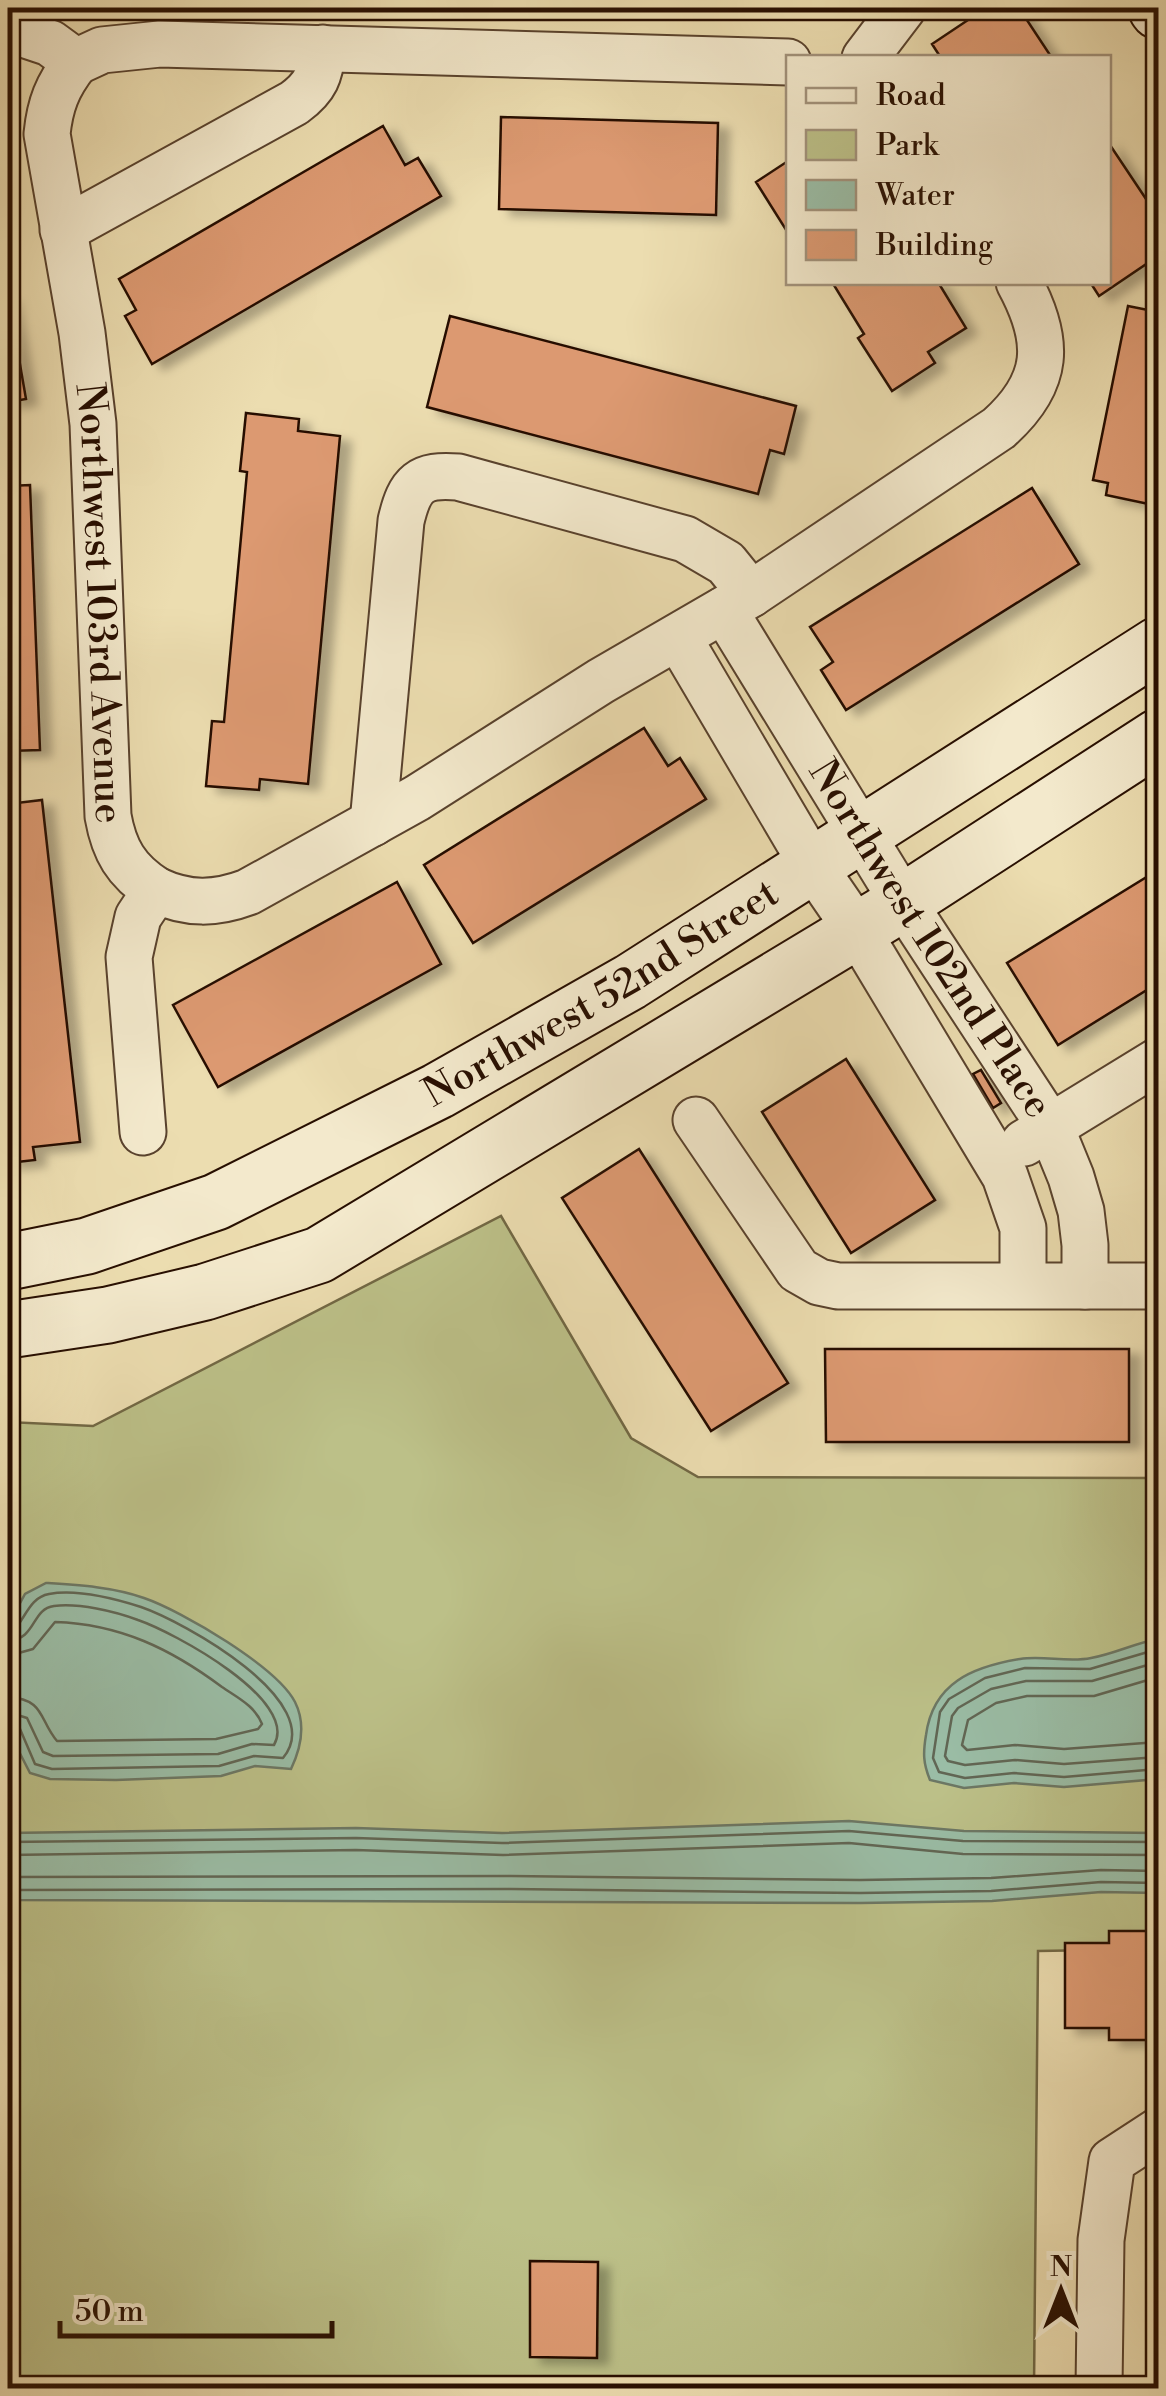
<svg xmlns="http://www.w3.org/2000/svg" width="1166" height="2396" viewBox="0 0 1166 2396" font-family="'Libre Bodoni',serif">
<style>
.green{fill:#bcc088;stroke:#726844;stroke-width:2.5}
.water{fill:#9abda6;stroke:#6c7764;stroke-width:2.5}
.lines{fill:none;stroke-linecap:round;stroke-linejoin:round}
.shore{stroke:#616654;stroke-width:2.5}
.building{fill:#dc9971;stroke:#280f01;stroke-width:2.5;filter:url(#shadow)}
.street-casing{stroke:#59422d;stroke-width:49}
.secondary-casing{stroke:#280f01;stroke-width:59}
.street{stroke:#f3e9cc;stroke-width:45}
.secondary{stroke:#f3e9cc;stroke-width:55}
.labels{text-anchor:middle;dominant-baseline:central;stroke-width:9;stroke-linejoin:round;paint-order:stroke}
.street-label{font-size:40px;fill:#280f01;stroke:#f3e9cc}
</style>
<defs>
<filter id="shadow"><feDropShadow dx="11" dy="6" stdDeviation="5" flood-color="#0004"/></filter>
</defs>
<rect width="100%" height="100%" fill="#ecddb0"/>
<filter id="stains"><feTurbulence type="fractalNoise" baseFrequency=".002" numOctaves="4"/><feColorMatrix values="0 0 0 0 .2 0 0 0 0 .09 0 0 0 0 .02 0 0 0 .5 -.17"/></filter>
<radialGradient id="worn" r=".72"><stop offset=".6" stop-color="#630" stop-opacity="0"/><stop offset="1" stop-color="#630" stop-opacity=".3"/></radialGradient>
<path class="green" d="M501 1216 631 1438 698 1477 1158 1478V1949L1038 1951 1034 2388H8V1422L93 1426Z"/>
<path class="water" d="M46 1583C78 1585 113 1587 144 1598 182 1611 277 1667 295 1702 306 1724 301 1748 291 1769L255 1766 221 1776 116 1780 50 1779 30 1773 8 1730V1636L12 1618 25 1594Z
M1158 1639V1779L1064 1787 1014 1783 964 1788 930 1780C923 1763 923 1753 926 1735 933 1683 972 1667 1020 1659 1043 1655 1068 1663 1091 1658 1114 1654 1135 1643 1158 1639Z
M849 1821 964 1831 1158 1833V1893L1101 1892 992 1901 860 1903 8 1900V1833L356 1828 502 1833Z"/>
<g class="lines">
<path class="shore" d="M8 1628 18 1625C27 1613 32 1597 49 1594 76 1589 116 1599 141 1607 182 1621 330 1702 283 1758L254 1756 219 1766 52 1769 35 1764 20 1729 8 1724
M8 1641C37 1639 31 1609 54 1606 79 1603 114 1611 138 1620 173 1632 300 1700 274 1745L252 1744 218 1754 53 1756 43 1752 27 1718 8 1712
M1158 1649 1090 1669 1025 1668 985 1678 949 1699 940 1712 933 1758 939 1772 965 1778 1014 1773 1064 1777 1158 1769
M8 1656 33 1649 55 1622C120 1624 171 1649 222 1687 238 1698 255 1706 262 1724L258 1729 216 1739 57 1741C39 1720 45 1699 8 1697
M1158 1662 1092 1681H1026L991 1689 958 1708 952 1716 945 1756 948 1761 965 1765 1015 1760 1064 1764 1158 1757
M1158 1677 1094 1696H1027L996 1703 968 1720 962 1745 967 1750 1015 1745 1064 1749 1158 1742
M8 1842 356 1838 502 1843 849 1831 963 1841 1158 1842
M8 1855 356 1850 503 1855 849 1843 963 1854 1158 1855
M8 1877 511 1876 860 1880 991 1878 1101 1870 1158 1871
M8 1890 511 1889 860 1893 991 1891 1101 1882 1158 1883"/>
</g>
<path class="building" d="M986 8H1019L1052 58H941L932 44Z
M501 117 718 123 716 215 499 209Z
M383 126 405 165 418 158 441 196 152 364 125 316 136 310 119 279Z
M1108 142 1158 217V256L1099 296 1090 282H1108Z
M788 161V233L756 182Z
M832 282H938L966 328 928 352 935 363 892 391 858 338 864 334Z
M8 295 26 399 8 402Z
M1128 306 1158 312V506L1106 495 1108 483 1093 480Z
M450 316 796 406 784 454 770 450 758 494 427 407Z
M246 413 299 419 298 431 340 436 308 784 260 779 259 790 206 786 212 721 224 722 247 472 240 471Z
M30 485 40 750 8 751V486Z
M1032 488 1079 564 846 710 821 670 833 662 810 627Z
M644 728 668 766 680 758 706 799 473 943 424 865Z
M42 800 80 1142 33 1147 35 1160 8 1163V804Z
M1158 870V983L1058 1045 1007 963Z
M397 882 441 964 218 1087 173 1005Z
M846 1059 935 1200 851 1253 762 1112Z
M981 1070 1001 1103 993 1108 973 1074Z
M639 1149 788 1383 711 1431 562 1198Z
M1155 1347H1158V1441H1154Z
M825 1349H1129V1442H826Z
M1109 1931H1158V2040H1109V2028H1065V1943H1109Z
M530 2261 598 2262 597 2358 530 2357Z"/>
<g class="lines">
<g class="street-casing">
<g id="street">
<path d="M8 29 50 43 76 62 102 50 160 44 788 62"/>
<path d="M865 58 903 8"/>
<path id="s1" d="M76 62C57 86 50 105 47 134L82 333 93 424 108 816C114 850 126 871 156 890L138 917 129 957 143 1132"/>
<path d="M63 230 294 103C316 87 320 75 323 48"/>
<path id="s2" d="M724 610 903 902 1051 1128 1071 1177 1081 1211 1085 1245V1286"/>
<path d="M678 637 813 866 857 930 1005 1176 1023 1228V1285"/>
<path d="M373 823 401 521C410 483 420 474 458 477L685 539 726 563 751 594"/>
<path d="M156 890C188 905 216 904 248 892L417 798 601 681 751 594 999 428C1050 382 1051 341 1019 282"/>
<path d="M696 1120 798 1270 819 1282 838 1286H1158"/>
<path d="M1024 1143 1158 1061"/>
<path d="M1099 2388 1101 2240 1112 2161 1158 2131"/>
</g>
</g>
<g class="secondary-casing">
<g id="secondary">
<path d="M1156 8 1158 11"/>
<path id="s3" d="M8 1262 87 1246 216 1202 438 1091 630 982 1158 645"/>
<path d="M8 1330 108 1315 205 1292 319 1255 883 915 1158 737"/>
</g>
</g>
<use href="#street" class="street"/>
<use href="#secondary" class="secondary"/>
</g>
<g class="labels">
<g class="street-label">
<text stroke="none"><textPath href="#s1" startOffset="552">Northwest 103rd Avenue</textPath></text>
<text stroke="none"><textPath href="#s2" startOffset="388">Northwest 102nd Place</textPath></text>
<text stroke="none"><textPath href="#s3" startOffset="655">Northwest 52nd Street</textPath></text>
</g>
</g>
<rect width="1166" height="2396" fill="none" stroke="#ecddb0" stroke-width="40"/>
<rect x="10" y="10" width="1146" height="2376" fill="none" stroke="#280f01" stroke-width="5"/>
<rect x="20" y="20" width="1126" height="2356" fill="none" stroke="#280f01" stroke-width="2.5"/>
<rect x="786" y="55" width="325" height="230" fill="#f3e9cc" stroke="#a2927b" stroke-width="2.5"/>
<rect x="806" y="88" width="50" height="15" fill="#f3e9cc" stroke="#a2927b" stroke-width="2.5"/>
<text x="876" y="105" font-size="30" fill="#280f01">Road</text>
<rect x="806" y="130" width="50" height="30" fill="#bcc088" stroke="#a2927b" stroke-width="2.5"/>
<text x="876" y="155" font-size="30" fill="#280f01">Park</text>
<rect x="806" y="180" width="50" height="30" fill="#9abda6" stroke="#a2927b" stroke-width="2.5"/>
<text x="876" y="205" font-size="30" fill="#280f01">Water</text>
<rect x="806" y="230" width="50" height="30" fill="#dc9971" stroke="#a2927b" stroke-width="2.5"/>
<text x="876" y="255" font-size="30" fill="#280f01">Building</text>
<g transform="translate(1061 2291)" stroke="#f3e9cc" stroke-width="8" paint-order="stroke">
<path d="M0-8L18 38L0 25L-18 38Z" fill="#280f01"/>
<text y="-15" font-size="28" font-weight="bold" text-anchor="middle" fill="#280f01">N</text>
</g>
<path d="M60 2321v15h272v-15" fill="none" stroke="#280f01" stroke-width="5"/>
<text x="75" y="2321" font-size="30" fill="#280f01" stroke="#f3e9cc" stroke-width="8" paint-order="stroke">50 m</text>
<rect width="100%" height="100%" filter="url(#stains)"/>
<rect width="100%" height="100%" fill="url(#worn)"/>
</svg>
